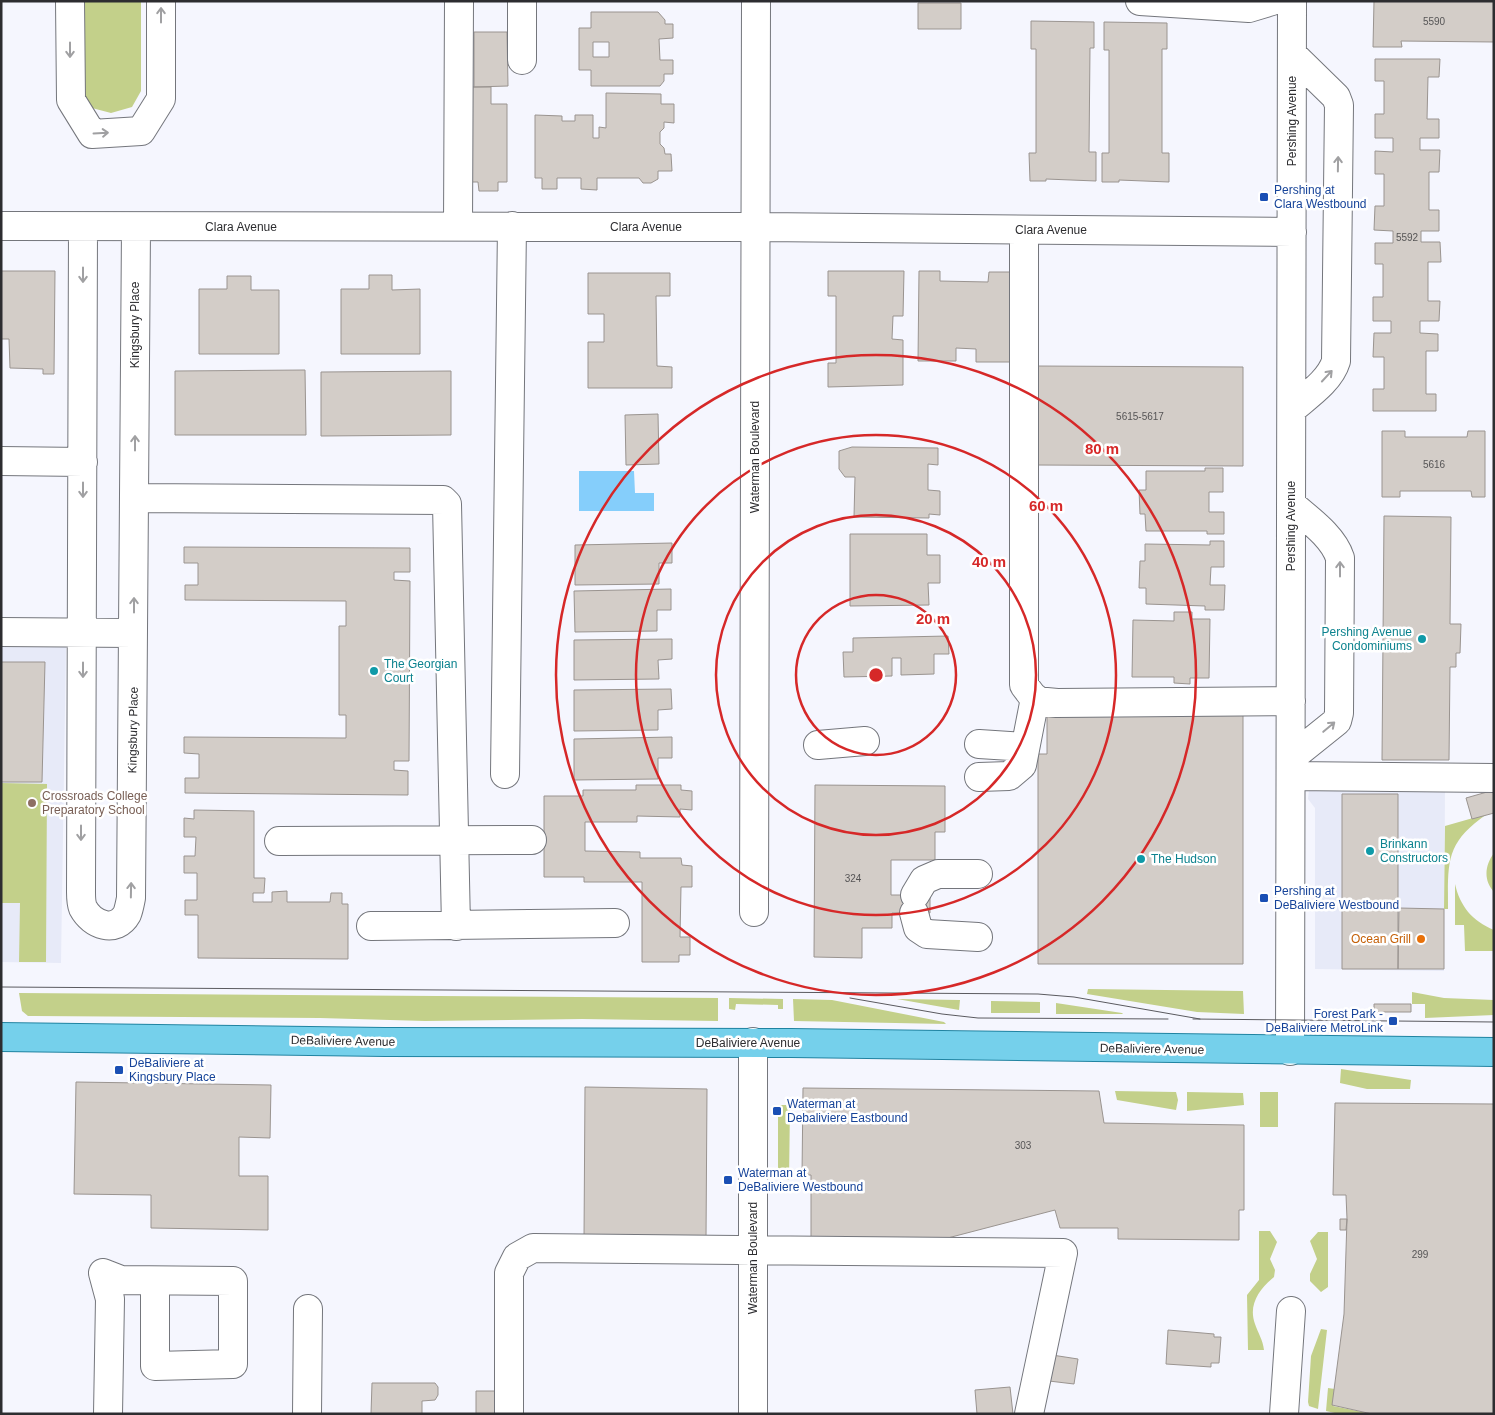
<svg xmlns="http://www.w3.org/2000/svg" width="1495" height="1415" viewBox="0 0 1495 1415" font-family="Helvetica,sans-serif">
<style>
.built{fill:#e7eaf8}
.green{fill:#c3d08a}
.water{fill:#85cefb}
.building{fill:#d3cdc8;stroke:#9a9490;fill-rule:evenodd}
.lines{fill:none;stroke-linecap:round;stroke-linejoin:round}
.minor-casing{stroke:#74767c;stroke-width:30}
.major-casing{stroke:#2083a1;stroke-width:30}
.minor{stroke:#fff;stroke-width:28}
.major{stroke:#75d0eb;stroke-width:28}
.tram{stroke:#5a5a5f;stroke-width:1}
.oneway{stroke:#a0a0a2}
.ring{fill:none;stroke:#d62828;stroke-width:2.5}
.transit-dot{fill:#1a4fb4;stroke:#fff;stroke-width:2}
.culture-dot{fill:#0f9aa8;stroke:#fff;stroke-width:2}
.education-dot{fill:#8d6e63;stroke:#fff;stroke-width:2}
.food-dot{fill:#e8710a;stroke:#fff;stroke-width:2}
.labels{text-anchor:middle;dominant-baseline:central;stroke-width:5;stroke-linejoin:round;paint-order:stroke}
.number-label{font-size:10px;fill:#565556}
.street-label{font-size:12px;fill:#2d2d30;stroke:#fff}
.transit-label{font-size:12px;fill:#164399;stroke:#fff;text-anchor:start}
.culture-label{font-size:12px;fill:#0d838f;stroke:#fff;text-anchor:start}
.education-label{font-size:12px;fill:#785e54;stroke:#fff;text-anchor:start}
.food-label{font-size:12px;fill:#c56008;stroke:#fff;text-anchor:end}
.centre{fill:#d62828;stroke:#fff;stroke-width:2.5}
.ring-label{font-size:15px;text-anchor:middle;font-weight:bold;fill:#d62828;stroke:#fff;stroke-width:5;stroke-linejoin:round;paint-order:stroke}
</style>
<rect width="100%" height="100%" fill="#f5f6fe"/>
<path class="built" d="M1 644 66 645 61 963 1 962Z
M1314 785 1445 786 1444 971 1315 969V808L1308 799 1309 790Z"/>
<path class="green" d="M84 1H141V91L132 107 111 113 92 108 84 96Z
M1 783 47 784 46 962H19L20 903H1Z
M1487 814C1445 843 1448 862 1448 909H1444L1445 826Z
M1494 853V892C1483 880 1485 865 1494 853Z
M1455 884C1460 906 1472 921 1494 930V951H1465L1464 925H1455Z
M1088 989 1243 991 1244 1014 1197 1012 1087 994Z
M1412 992 1444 998 1494 1000V1015L1425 1018V1004H1412Z
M19 993 718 998V1021L582 1019 425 1021 320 1018 34 1016H28L22 1011Z
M729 998 783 999V1009H778V1005L736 1004 735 1010 729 1009Z
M793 999 832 1000 944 1022 946 1024 794 1021Z
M897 999 960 1000 959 1010Z
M991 1001 1040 1002V1013H991Z
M1056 1003 1122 1013 1123 1014H1056Z
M1341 1069 1411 1080 1410 1089H1367L1340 1083Z
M1115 1091 1176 1092 1178 1100 1176 1110 1117 1100Z
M1187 1092 1243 1093 1244 1105 1187 1111Z
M1260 1092H1278V1127H1260Z
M778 1105H790L789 1180 781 1177 778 1174Z
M1259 1231H1270L1277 1242 1270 1259 1275 1270 1274 1277C1259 1289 1248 1305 1255 1324 1258 1333 1263 1340 1264 1350H1248L1247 1295 1259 1280Z
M1318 1232H1328V1287L1321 1292 1310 1281V1274L1317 1259 1310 1241Z
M1321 1329 1327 1330 1318 1409 1309 1406 1308 1402 1311 1356Z
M1328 1388 1335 1389 1333 1406 1372 1414H1339L1326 1411Z"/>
<path class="water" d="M579 471H634L635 493H654V511H579Z"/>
<path class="building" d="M1374 1H1494V42L1401 41 1402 47H1373Z
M918 3H961V29H918Z
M591 12H658L665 20V24H673V38L659 39 660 60H673V74H664V81L660 86H591V70H579V28H591ZM593 42H609V57H593Z
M1031 21 1094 22V48H1090L1089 152H1096V181L1046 179V181H1030L1029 153H1036V49H1031Z
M1104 22 1167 23V49H1162V153H1169V182L1119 180V182H1102V153H1109V50H1104Z
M474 32H507L508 86 474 87Z
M1375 59H1440L1439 77H1428L1427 119H1439V138H1420V150H1440L1439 172H1429V210H1439V231H1421V242H1440L1441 262H1428V301H1440L1439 321H1420V333L1438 334V351H1426V394H1436V411H1373V389H1384V357H1373L1374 333H1391V321H1373V297H1383V264H1375V243H1393V231L1374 230 1375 206H1384V174H1375V151L1393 152V138H1375V114H1384V81H1375Z
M469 87H491V104H507V182H498V191H479L478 182H470Z
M606 93 661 94V104H674V123L664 122V128L660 132V144L664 148 665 154H671L672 171H658V179L651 183H643L639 178H597V190L581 189V178H557V189H542V178H535V115L562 116V121H575V115H593V138H599V127L606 128Z
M1 271H55L54 374H43V369L10 368 9 339H1Z
M828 271H904L903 316H893L892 339 903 340V385L828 387V363H836V296H828Z
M919 271H940V281L988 282 989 272H1013L1012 362H976V349L956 348V361H918Z
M588 273H670V296H656L657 366 672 367V388H588V342H604V314H588Z
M369 275H392V290L420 289V354H341V289H369Z
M227 276H251V290H279V354H199V289H227Z
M1036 366 1243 367V466L1036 465Z
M305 370 306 435H175V371Z
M451 371V435L321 436V372Z
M658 414 659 464 626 465 625 415Z
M1382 431H1405V437H1467L1468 431H1485V497H1472L1471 491H1400V497H1382Z
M852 447 938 448V465L928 464V490L940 491V515L929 514V518L854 517 855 477H845L839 469V451Z
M1205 468H1223V492H1209V512H1224V534H1207V531H1146L1145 514H1140L1139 490H1146V471H1205Z
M1384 516 1451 517 1450 624H1461L1460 653H1456V667H1450L1449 760H1382Z
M850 534H927V555H940V583H928L929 605 850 606Z
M1210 541H1224V567H1211L1210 585H1225L1224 610H1205V606L1146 604V588H1139L1140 561H1145V544L1210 545Z
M672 543V563H659V584L575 585V545Z
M184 547 410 548V572H394V580L410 581 409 761H394V770L408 771V795L185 793V778H199V754L184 753V737L346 738V715H339V626H346V601L185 600V585H198V563H184Z
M671 589V610H657V631L575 632 574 591Z
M1174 612H1192V619H1210L1209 678H1190V684L1174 683V677H1132L1133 620 1174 621Z
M948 636 949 654H934V674L901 675V658H892V676L844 677 843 652H853V638Z
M672 639V659L658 660 659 679 574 680V640Z
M1 662H45L42 782H1Z
M671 689 672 709 658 710V730L574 731V690Z
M1047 712H1243V964H1038V754H1047Z
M672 737V758H658V779L574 780V739Z
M636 785H681V790L692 791V810L680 809V817L637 816V822H585V851L640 852V858H681L682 865 692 866V887H681L680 937H690V955H679V962H642V882H584V877H544V796H583V790H636Z
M815 785 945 786V832H935V860H891V895H930V913H892V928H862V958L814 957Z
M1494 790V813L1472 819 1466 798Z
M1342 794H1398V969H1342Z
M194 810 254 811V878H265L264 893H253V902H272V892L287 891V902H330L331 893H342V904H348V959L198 958V915H185V900H197V873H184V856H195L196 837H184V818L194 819Z
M1399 908 1444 909V969H1398Z
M1374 1004H1411V1012H1374Z
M76 1082 271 1085 270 1138 239 1137V1176H268V1230L151 1228V1195L74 1194Z
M585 1087 707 1089 706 1239 584 1238Z
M803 1088 1099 1091 1104 1123 1244 1125V1210H1239V1240L1118 1239V1228H1060L1055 1210 940 1240 811 1239V1175H802Z
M1335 1103 1494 1104V1414H1372L1332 1405 1344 1314 1347 1219 1346 1195H1333Z
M1340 1219H1347L1346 1230H1340Z
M1168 1330 1214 1334V1337H1221L1219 1363H1211V1367L1166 1364Z
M1052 1355 1078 1359 1074 1384 1049 1381Z
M372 1383H435L438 1387V1395L435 1400 422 1401V1414H371Z
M1010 1387 1013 1414H977L975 1390Z
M476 1391H502V1414H476Z"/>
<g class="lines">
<g class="minor-casing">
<path id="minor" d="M70 1 71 100 92 134 141 131 161 99V1
M522 1V60
M1140 1 1249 8 1272 1
M1 226 756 227 1292 232
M458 226 459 1
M83 227 81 892C81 898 81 903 83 908 92 925 116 934 127 914 129 909 130 903 131 898L136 228
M1024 230V685L1036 701 1057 703 1291 701
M1292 409C1307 396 1330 381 1336 361L1339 105 1336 97 1292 54
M1 461 83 462
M134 498 443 500 447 504 456 926
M1 632 133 633
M979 744 1025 747
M818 745 865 741
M1291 758 1337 721 1339 713 1340 558C1333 536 1308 519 1291 504
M505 774 512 226
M1291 776 1494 778
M979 777 1009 776 1022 765 1035 698
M279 841 532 840
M915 895 924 880 938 874H978
M754 912 756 1
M914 913 918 928 927 934 978 937
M371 926 615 923
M1290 1051 1292 1
M103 1273 121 1280 233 1281V1364L155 1366V1281
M103 1273 110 1299 108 1414
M307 1414 308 1309
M509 1414V1273L517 1257 533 1248 1063 1253 1029 1414
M753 1414V1042
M1284 1414 1291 1311"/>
</g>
<g class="major-casing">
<path id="major" d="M1 1037 385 1042 791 1043 1494 1052"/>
</g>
<use href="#minor" class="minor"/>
<use href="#major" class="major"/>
<path class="tram" d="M1 987 1038 994 1074 997 1200 1019
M850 998 942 1014 978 1018 1168 1019
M1193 1019 1494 1022"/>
</g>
<defs><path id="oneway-shaft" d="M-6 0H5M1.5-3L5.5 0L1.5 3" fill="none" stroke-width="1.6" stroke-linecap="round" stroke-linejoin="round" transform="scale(1.25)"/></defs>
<g class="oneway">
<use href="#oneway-shaft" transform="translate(161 15) rotate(-90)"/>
<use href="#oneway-shaft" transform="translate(70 50) rotate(90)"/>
<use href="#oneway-shaft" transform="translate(101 133) rotate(-3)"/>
<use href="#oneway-shaft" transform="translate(1338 164) rotate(-89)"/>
<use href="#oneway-shaft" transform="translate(83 275) rotate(90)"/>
<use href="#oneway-shaft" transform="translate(1327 376) rotate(-47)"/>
<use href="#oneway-shaft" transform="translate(135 443) rotate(-90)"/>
<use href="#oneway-shaft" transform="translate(83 490) rotate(90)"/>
<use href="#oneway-shaft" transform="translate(1340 569) rotate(-90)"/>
<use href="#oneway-shaft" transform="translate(134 605) rotate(-90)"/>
<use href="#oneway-shaft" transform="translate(83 670) rotate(90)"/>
<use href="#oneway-shaft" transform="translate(1329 727) rotate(-40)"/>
<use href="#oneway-shaft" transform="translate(81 833) rotate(90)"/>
<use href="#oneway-shaft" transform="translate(131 890) rotate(-89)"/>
</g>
<g class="ring">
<circle cx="876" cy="675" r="80"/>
<circle cx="876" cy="675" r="160"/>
<circle cx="876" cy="675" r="240"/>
<circle cx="876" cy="675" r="320"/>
</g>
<g class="transit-dot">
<rect x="1259" y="192" width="10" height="10" rx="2.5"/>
<rect x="1259" y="893" width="10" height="10" rx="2.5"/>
<rect x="1388" y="1016" width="10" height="10" rx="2.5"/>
<rect x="114" y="1065" width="10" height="10" rx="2.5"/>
<rect x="772" y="1106" width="10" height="10" rx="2.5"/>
<rect x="723" y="1175" width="10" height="10" rx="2.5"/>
</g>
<g class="culture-dot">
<circle cx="1422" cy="639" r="5"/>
<circle cx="374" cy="671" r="5"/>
<circle cx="1370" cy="851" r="5"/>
<circle cx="1141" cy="859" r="5"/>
</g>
<circle class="education-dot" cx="32" cy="803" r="5"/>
<circle class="food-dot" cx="1421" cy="939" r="5"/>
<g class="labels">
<g class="number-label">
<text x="1434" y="21">5590</text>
<text x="1407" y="237">5592</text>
<text x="1140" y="416">5615-5617</text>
<text x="1434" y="464">5616</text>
<text x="853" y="878">324</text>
<text x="1023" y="1145">303</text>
<text x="1420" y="1254">299</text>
</g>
<g class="street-label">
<text transform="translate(1292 121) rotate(-90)">Pershing Avenue</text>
<text x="241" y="227">Clara Avenue</text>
<text x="646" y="227">Clara Avenue</text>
<text x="1051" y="230">Clara Avenue</text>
<text transform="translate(135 325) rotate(-90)">Kingsbury Place</text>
<text transform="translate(755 457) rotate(-90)">Waterman Boulevard</text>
<text transform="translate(1291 526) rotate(-90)">Pershing Avenue</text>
<text transform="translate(133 730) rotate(-89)">Kingsbury Place</text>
<text transform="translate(343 1041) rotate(1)">DeBaliviere Avenue</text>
<text x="748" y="1043">DeBaliviere Avenue</text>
<text transform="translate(1152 1049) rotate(1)">DeBaliviere Avenue</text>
<text transform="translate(753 1258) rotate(-90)">Waterman Boulevard</text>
</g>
<g class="transit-label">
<text x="1274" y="190">Pershing at<tspan x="1274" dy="14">Clara Westbound</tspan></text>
<text x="1274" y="891">Pershing at<tspan x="1274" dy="14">DeBaliviere Westbound</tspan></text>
<text x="1383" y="1014" text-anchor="end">Forest Park -<tspan x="1383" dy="14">DeBaliviere MetroLink</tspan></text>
<text x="129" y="1063">DeBaliviere at<tspan x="129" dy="14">Kingsbury Place</tspan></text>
<text x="787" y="1104">Waterman at<tspan x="787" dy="14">Debaliviere Eastbound</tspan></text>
<text x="738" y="1173">Waterman at<tspan x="738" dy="14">DeBaliviere Westbound</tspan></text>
</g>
<g class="culture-label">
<text x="1412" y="632" text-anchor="end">Pershing Avenue<tspan x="1412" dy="14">Condominiums</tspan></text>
<text x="384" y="664">The Georgian<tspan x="384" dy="14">Court</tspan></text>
<text x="1380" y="844">Brinkann<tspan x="1380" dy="14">Constructors</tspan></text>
<text x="1151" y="859">The Hudson</text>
</g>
<g class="education-label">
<text x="42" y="796">Crossroads College<tspan x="42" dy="14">Preparatory School</tspan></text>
</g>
<g class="food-label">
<text x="1411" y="939">Ocean Grill</text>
</g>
</g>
<circle cx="876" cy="675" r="8" class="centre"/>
<g class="ring-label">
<text x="1102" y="454">80 m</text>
<text x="1046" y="511">60 m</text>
<text x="989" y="567">40 m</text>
<text x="933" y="624">20 m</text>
</g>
<rect width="1495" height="1415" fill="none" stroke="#2d2d30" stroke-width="5"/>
</svg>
